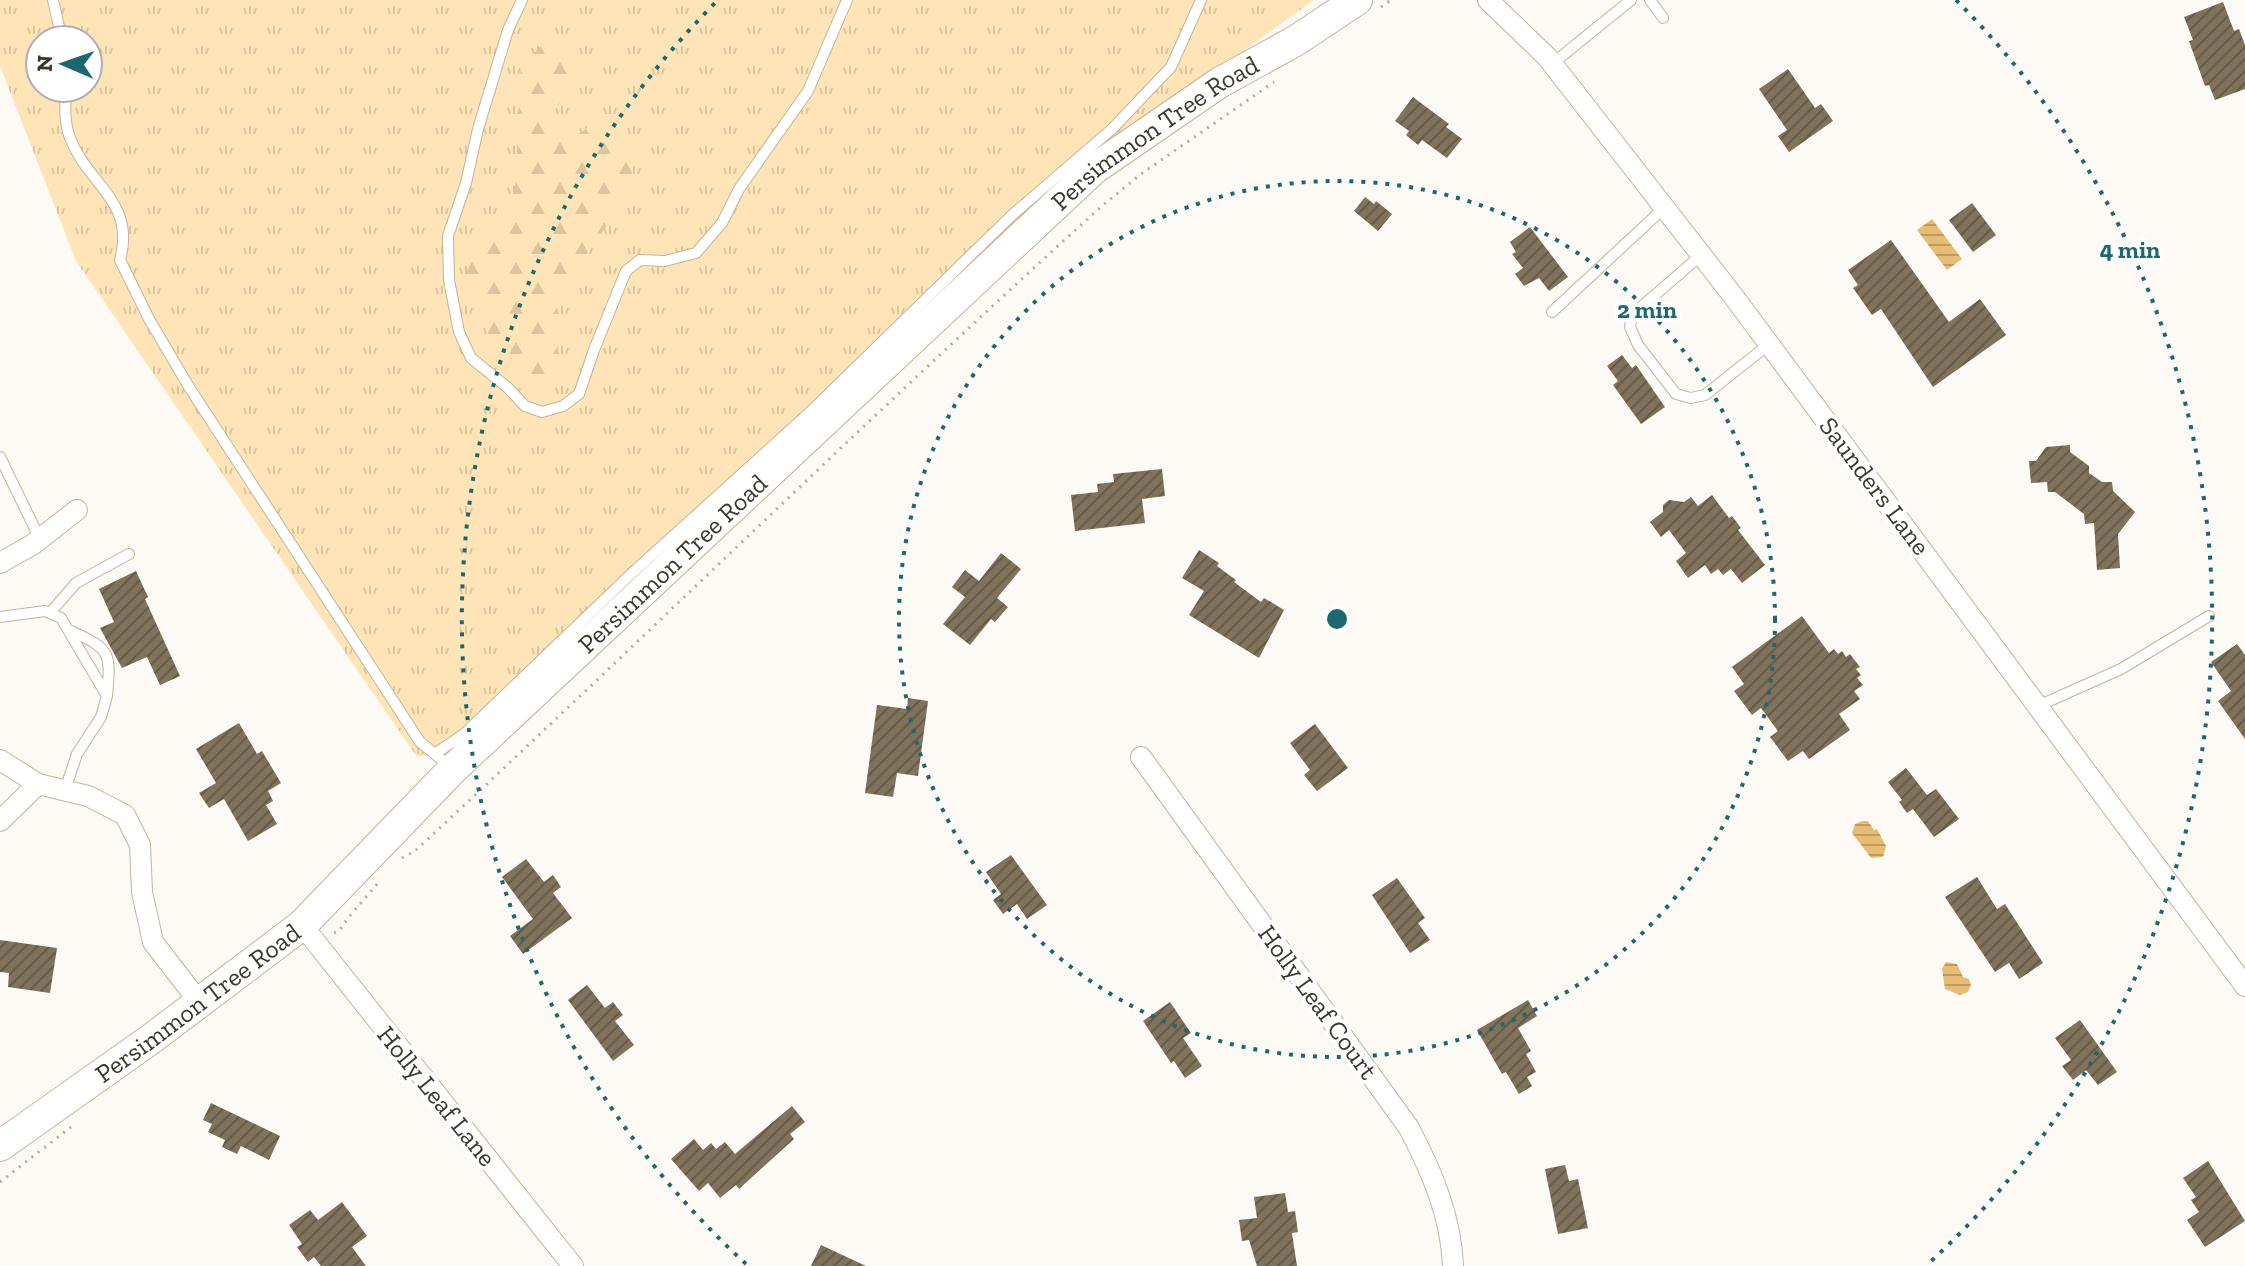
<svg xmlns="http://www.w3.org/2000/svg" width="2245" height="1266" viewBox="0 0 2245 1266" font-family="'Zilla Slab',serif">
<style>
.grass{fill:url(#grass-tufts);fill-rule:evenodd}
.forest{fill:url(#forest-firs)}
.water{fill:url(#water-rules)}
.building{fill:url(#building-hatch)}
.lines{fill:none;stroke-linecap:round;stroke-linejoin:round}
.lane-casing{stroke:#c3b39b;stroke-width:12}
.street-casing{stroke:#c3b39b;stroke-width:22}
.secondary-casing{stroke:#c3b39b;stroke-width:32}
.path{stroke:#b2ada6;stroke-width:3;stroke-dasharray:2 6;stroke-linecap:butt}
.lane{stroke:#fff;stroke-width:10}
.street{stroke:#fff;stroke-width:20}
.secondary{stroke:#fff;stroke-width:30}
.ring{fill:none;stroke:#1c6871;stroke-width:4;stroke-dasharray:4 8}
.labels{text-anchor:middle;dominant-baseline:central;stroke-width:8;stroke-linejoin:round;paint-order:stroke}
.street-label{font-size:26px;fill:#3c362c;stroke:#fff}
.centre{fill:#1c6871;stroke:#fff;stroke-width:4}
.ring-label{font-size:24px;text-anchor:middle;font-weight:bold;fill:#1c6871;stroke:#fff;stroke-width:8;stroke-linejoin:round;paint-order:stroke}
</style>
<defs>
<pattern id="grass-tufts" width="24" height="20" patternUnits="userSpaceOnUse" patternTransform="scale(2)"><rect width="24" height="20" fill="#ffe4b8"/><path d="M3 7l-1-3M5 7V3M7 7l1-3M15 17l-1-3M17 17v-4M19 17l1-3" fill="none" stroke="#dbc49e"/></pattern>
<pattern id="forest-firs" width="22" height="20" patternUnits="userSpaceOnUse" patternTransform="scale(2)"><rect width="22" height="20" fill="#ffe4b8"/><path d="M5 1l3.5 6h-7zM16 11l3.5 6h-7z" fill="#dbc49e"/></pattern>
<pattern id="water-rules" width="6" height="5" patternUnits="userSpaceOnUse" patternTransform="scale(2)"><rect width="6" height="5" fill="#e7bd75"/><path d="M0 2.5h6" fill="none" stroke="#bc9a60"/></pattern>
<pattern id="building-hatch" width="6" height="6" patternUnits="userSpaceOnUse" patternTransform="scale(2)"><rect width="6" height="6" fill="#80725b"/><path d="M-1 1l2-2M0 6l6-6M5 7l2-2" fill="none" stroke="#645a48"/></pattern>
</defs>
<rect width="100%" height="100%" fill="#fdf9f4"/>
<path class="grass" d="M0 0H1314L1082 167 461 752 417 757 76 261 0 66ZM40 40H88V88H40Z"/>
<path class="forest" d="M542 45 566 56 574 79 552 116 569 141 608 113 623 140 635 185 556 298 559 367 541 381 515 380 493 355 486 323 467 277V243L494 226 515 189 521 66Z"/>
<path class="water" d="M1932 219 1962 259 1947 270 1917 230Z
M1862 821H1868L1874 830 1877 829 1886 846 1883 857 1871 858 1852 833 1855 824Z
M1946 962 1957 964 1963 977 1969 979 1971 985 1968 992 1960 995 1945 989 1942 969Z"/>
<path class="building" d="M2223 2 2234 31 2239 29 2245 45V89L2215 100 2209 85 2205 86 2189 41 2193 40 2184 17Z
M1788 69 1815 108 1821 104 1833 121 1789 152 1778 136 1787 130 1759 89Z
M1413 97 1449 124 1446 127 1462 139 1447 158 1422 140 1418 145 1406 135 1409 131 1395 121Z
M1365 197 1374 204 1376 201 1392 214 1378 231 1354 211Z
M1972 203 1996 235 1973 252 1949 220Z
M1530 227 1568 277 1549 291 1539 278 1524 286 1515 274 1523 268 1512 254 1516 252 1510 242Z
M1891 240 1949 322 1980 299 2006 335 1933 387 1881 309 1872 315 1853 288 1858 285 1848 270Z
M1622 355 1632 368 1636 365 1665 407 1641 424 1613 385 1618 381 1607 366Z
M2070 445V452L2089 466V473L2102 482H2112L2113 491 2135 512 2118 534 2120 568 2097 570 2094 523 2085 524 2084 514 2055 492H2048L2047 482 2031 483 2029 461H2036L2046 447Z
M1162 469 1165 496 1142 499 1145 523 1075 531 1071 495 1098 492 1097 484 1114 482 1113 474Z
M1712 495 1729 518 1732 516 1741 528 1738 530 1765 565 1742 583 1731 569 1723 575 1718 569 1711 574 1705 565 1688 578 1676 561 1686 553 1669 530 1661 537 1650 522 1663 512V505L1669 500 1684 502 1691 497 1698 506Z
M1199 550 1219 563 1217 566 1236 580 1234 582 1261 602 1264 598 1284 610 1259 658 1189 615 1204 591 1182 578Z
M1001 553 1021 569 997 598 1008 607 995 622 991 619 970 645 943 624 965 597 952 587 965 570 979 581Z
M136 571 148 597 145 599 180 676 160 685 147 657 122 668 100 628 114 622 99 589Z
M1802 616 1829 653 1834 649 1838 654 1842 651 1846 657 1850 654 1860 667 1856 669 1861 675 1857 678 1863 685 1854 691 1860 699 1839 714 1850 730 1809 759 1803 751 1788 761 1770 737 1778 731 1761 708 1752 715 1734 691 1744 684 1732 667Z
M2237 644 2245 655V739L2218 701 2231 691 2211 662Z
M908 698 928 701 918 776 897 773 893 797 865 793 877 705 907 709Z
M239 723 257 754 262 751 281 783 268 791 273 801 266 805 277 824 248 841 224 799 209 808 199 793 216 783 196 749Z
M1315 724 1348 768 1317 791 1304 775 1310 770 1290 743Z
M1906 768 1927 795 1936 789 1959 819 1934 837 1913 809 1907 813 1899 802 1902 800 1888 782Z
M1011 855 1047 905 1027 919 1017 904 1003 914 993 900 1001 894 986 872Z
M526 859 544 882 553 875 561 887 553 893 572 918 523 954 510 936 533 919 502 877Z
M1977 877 1997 909 2005 904 2043 963 2019 979 2009 963 1995 972 1945 897Z
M1397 878 1425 918 1418 923 1430 940 1410 953 1372 895Z
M0 940 57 948 50 993 8 987 9 973 0 972Z
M587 985 605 1008 613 1002 623 1015 615 1021 634 1045 613 1061 568 1000Z
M1528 1000 1537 1016 1518 1028 1531 1051 1526 1054 1536 1072 1527 1077 1532 1086 1519 1094 1506 1072 1502 1074 1477 1030Z
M1170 1002 1191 1033 1183 1038 1202 1066 1185 1078 1174 1061 1171 1063 1143 1021Z
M2080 1020 2117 1072 2098 1085 2086 1070 2073 1080 2062 1066 2071 1060 2055 1038Z
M211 1103 280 1136 269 1160 241 1146 237 1154 222 1147 225 1140 208 1132 212 1124 203 1120Z
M792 1106 805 1122 790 1134 794 1139 739 1189 736 1185 720 1198 708 1183 699 1191 671 1159 694 1139 703 1150 711 1143 716 1149 725 1142 735 1154Z
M2208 1161 2245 1221 2205 1247 2187 1220 2199 1212 2191 1200 2196 1197 2183 1178Z
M1565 1165 1569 1181 1578 1179 1588 1228 1558 1234 1545 1169Z
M1285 1193 1288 1212 1295 1211 1298 1232 1292 1233 1297 1266H1257L1249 1240 1242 1241 1239 1220 1257 1218 1254 1197Z
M342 1202 367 1236 352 1247 366 1266H321L314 1257 308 1262 297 1247 302 1244 289 1225 310 1210 318 1220Z
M821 1245 866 1266H811Z"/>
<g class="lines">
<g class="lane-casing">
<path id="lane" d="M53 0 62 40
M522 0 508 30 478 129 466 183 448 236 449 280 459 332 471 358 507 387 525 406 542 412 563 406 579 394 594 350 626 271 640 260 665 261 696 253 722 223 739 189 808 91 847 0
M1650 0 1663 18
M1552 64 1631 0
M66 88C65 104 64 122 70 138 88 185 136 201 120 260L149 319 189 387 420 742 452 768
M1700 256 1632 315 1630 327 1638 345 1676 394 1691 398 1705 395 1768 345
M1552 312 1664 208
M0 457 40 539
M50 613 76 583 129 554
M0 617 45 611 61 618 107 696 101 717 77 754 65 790
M71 631C111 649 111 653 107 696
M2038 706 2121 669 2209 616
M436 753 464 734 630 575 808 414 1012 215 1112 129 1171 67 1201 0"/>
</g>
<g class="street-casing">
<path id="street" d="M1488 0 1547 57 1734 297 2245 986
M0 563 32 545 77 510
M1141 757 1409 1128C1432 1172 1451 1216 1453 1266
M0 760 38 784 88 796 125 815 140 845 142 892 153 942 200 1003
M0 821 38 784
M302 925 573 1266"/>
</g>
<g class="secondary-casing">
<g id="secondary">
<path id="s1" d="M0 1146 151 1039 302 925 453 769 1094 169 1219 83 1297 40 1357 0"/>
</g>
</g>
<path class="path" d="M1381 7 1391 0
M402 858 415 851C646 637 869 416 1102 206L1141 174 1274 82
M334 933 339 931 348 918 378 883
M0 1182 71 1127"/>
<use href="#lane" class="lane"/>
<use href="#street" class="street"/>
<use href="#secondary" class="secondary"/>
</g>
<g class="ring">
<circle cx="1337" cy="619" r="438"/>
<path d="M746 1264A875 875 0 0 1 718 0M1956 0A875 875 0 0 1 1928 1264"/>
</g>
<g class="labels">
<g class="street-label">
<text stroke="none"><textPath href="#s1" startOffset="1540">Persimmon Tree Road</textPath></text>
<text transform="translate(1875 486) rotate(53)">Saunders Lane</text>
<text stroke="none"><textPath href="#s1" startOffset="892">Persimmon Tree Road</textPath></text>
<text transform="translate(1318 1002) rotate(54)">Holly Leaf Court</text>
<text stroke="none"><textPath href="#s1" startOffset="244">Persimmon Tree Road</textPath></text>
<text transform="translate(437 1096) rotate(51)">Holly Leaf Lane</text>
</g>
</g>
<circle cx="1337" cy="619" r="12" class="centre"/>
<g class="ring-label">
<text x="2130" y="258">4 min</text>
<text x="1647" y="318">2 min</text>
</g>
<g transform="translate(64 64) rotate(272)"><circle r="38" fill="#ffffff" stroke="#b1afab" stroke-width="2"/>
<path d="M0-6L14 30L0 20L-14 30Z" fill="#1c6871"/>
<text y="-12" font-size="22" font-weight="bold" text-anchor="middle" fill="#3c362c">N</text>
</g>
</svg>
